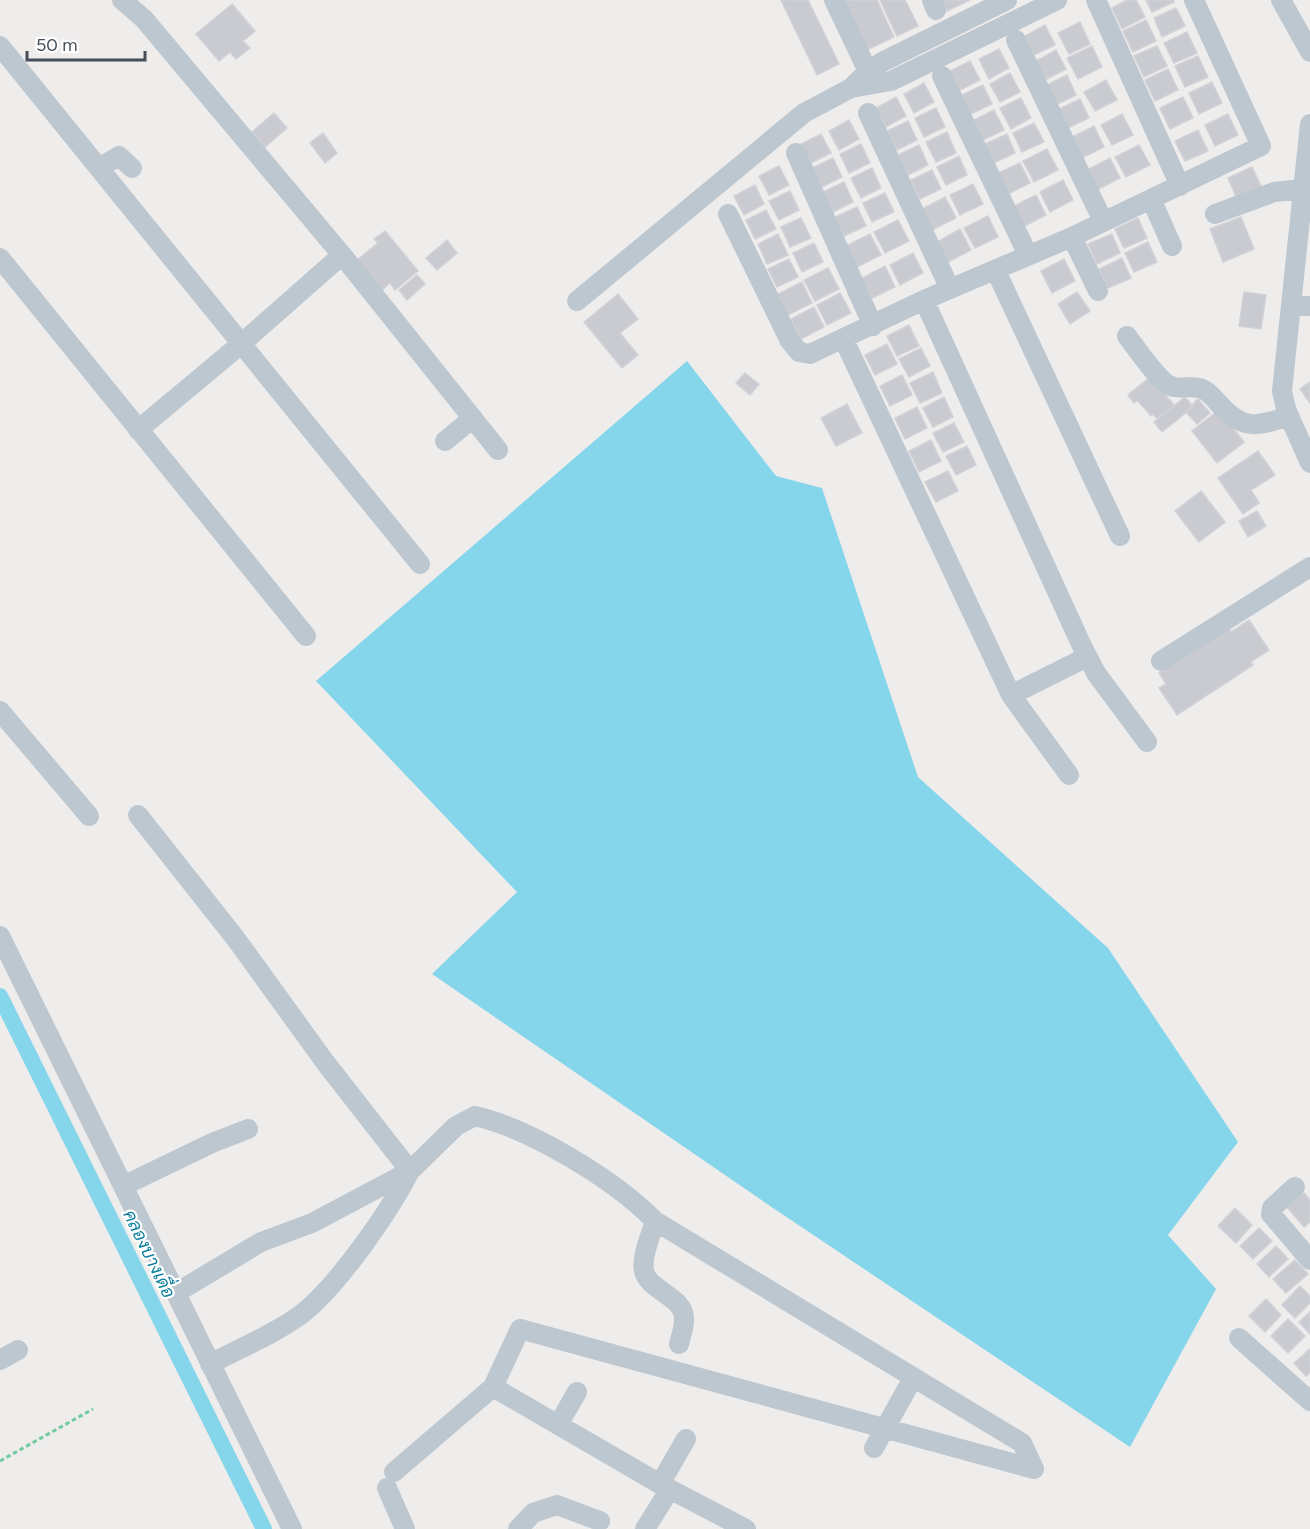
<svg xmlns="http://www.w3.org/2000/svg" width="1310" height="1529" viewBox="0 0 1310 1529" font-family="Figtree,Sarabun,sans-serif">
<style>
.water{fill:#86d6eb}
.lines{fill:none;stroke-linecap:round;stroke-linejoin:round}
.canal{stroke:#86d6eb;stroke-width:16}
.building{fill:#c9cbd1;stroke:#d0d2d8;stroke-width:1.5}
.path{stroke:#71cb9f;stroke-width:3;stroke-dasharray:4.5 3;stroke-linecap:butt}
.minor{stroke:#bcc7cf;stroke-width:20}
.labels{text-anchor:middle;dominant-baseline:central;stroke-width:4.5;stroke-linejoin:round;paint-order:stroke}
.water-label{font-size:18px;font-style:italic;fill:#0c7f9e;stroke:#fff}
</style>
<rect width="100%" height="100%" fill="#efecec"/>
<path class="water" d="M687 361 776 476 822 488 918 777 1108 948 1238 1142 1168 1235 1216 1289 1130 1447 773 1208 432 974 517 892 316 681Z"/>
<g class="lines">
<path class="canal" d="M0 996 264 1529"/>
</g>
<path class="building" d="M781 0H808L839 64 817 75Z
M842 0H877L894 37 867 50Z
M880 0H905L918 26 897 36Z
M941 0H970L947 11Z
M1127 0H1136L1145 17 1122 29 1112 8Z
M1146 0H1174V2L1152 12Z
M232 4 255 31 243 41 250 48 236 59 230 52 219 61 196 34Z
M1176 8 1185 26 1162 37 1154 18Z
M1146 20 1156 41 1133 52 1123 31Z
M1080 22 1090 44 1069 54 1058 33Z
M1045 25 1055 45 1034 55 1025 36Z
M1187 32 1197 53 1174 63 1164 43Z
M1092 46 1102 67 1078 79 1067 58Z
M1157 46 1167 66 1144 77 1134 56Z
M999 49 1009 68 989 79 979 59Z
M1056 50 1066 69 1045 80 1036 61Z
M1198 56 1208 77 1185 87 1175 66Z
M970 61 980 80 960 90 950 71Z
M1168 69 1178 90 1155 101 1145 80Z
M1010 73 1020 92 1000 102 990 84Z
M1067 75 1076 95 1056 105 1047 85Z
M1106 80 1117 100 1095 111 1084 92Z
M1212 82 1222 103 1199 114 1189 93Z
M924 83 934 102 914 113 904 94Z
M983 85 992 104 971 114 962 95Z
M896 97 906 116 886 127 876 108Z
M1183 97 1193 118 1170 129 1160 108Z
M1021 98 1031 118 1011 129 1000 108Z
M1080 99 1089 118 1068 128 1059 109Z
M936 108 945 127 924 137 915 118Z
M994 110 1004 130 983 140 974 120Z
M274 113 287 128 265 147 252 132Z
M1122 114 1133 135 1112 145 1101 125Z
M1228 114 1238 135 1215 146 1205 125Z
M849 120 859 139 839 150 829 131Z
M908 121 917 140 897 150 887 131Z
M1034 123 1044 142 1022 152 1013 133Z
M1094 126 1104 147 1080 159 1070 138Z
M1198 130 1208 151 1185 161 1175 141Z
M947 132 956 153 936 162 926 142Z
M323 133 337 153 325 163 310 143Z
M821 134 831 153 811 163 801 144Z
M1007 134 1015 153 994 163 985 144Z
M861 144 870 163 849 173 840 154Z
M919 145 928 165 908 175 898 155Z
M1139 145 1150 165 1126 177 1115 157Z
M1047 149 1058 170 1034 182 1023 161Z
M959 156 967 175 946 185 937 167Z
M833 158 842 177 822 187 812 168Z
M1110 158 1120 178 1097 190 1087 170Z
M1020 163 1030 183 1006 195 996 174Z
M779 166 789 185 769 195 759 176Z
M1252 167 1262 188 1237 199 1228 178Z
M872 168 881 188 861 198 851 178Z
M932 170 941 189 920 199 911 180Z
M1063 180 1073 200 1050 212 1040 192Z
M844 182 853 202 833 212 823 192Z
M973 184 983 204 960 215 950 195Z
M755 185 764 204 744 215 734 196Z
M790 191 799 210 779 220 769 201Z
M885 193 894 212 872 222 863 203Z
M1036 195 1046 215 1023 227 1012 207Z
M945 197 956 218 932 230 922 209Z
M857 207 866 226 844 236 835 217Z
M766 210 776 229 755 239 746 220Z
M988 216 998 237 975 248 964 228Z
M1241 217 1254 249 1223 262 1210 229Z
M801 218 811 238 790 247 781 227Z
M1138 218 1147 238 1124 248 1115 229Z
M898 220 909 241 885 253 874 232Z
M960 229 971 250 948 262 937 242Z
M385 231 418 271 395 290 390 283 381 291 356 261 378 243 374 239Z
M778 234 788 255 767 264 758 244Z
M870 234 881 255 857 267 846 246Z
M1112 234 1120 253 1097 264 1088 244Z
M447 240 457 253 437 270 426 258Z
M1148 242 1157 262 1134 272 1125 253Z
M814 243 823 262 802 272 793 253Z
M913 253 923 273 900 285 890 265Z
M1122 258 1131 278 1108 288 1099 269Z
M789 259 798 277 777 287 768 269Z
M1064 259 1075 281 1052 293 1041 271Z
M885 266 895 287 872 298 862 278Z
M828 268 839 289 815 301 804 280Z
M417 275 425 284 407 300 399 290Z
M802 282 812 303 788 315 778 294Z
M1077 292 1090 311 1070 324 1058 304Z
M1244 292 1266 295 1261 329 1239 326Z
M840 293 851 313 827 325 817 305Z
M618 294 638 319 620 333 638 355 622 368 584 322Z
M814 307 824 327 801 339 791 319Z
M909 325 919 346 897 356 887 336Z
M887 344 897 364 875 375 865 355Z
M921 348 930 366 909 377 899 359Z
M933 372 942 393 920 403 910 383Z
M745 373 759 384 750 395 736 383Z
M902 375 912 395 890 406 880 386Z
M1150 377 1174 405 1157 419 1153 414 1151 416 1137 400 1134 403 1128 395Z
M1310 382V403L1300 389Z
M944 397 953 417 933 427 923 408Z
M1185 397 1193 407 1162 432 1154 422Z
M1198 399 1210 413 1197 424 1186 412Z
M847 404 862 433 836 446 821 418Z
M917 407 927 428 905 439 895 418Z
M1219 410 1244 442 1217 463 1192 431Z
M954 423 964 442 943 452 933 433Z
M931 440 941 461 919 472 909 451Z
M967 446 976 465 956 475 946 456Z
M1258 451 1275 475 1251 490 1259 503 1243 514 1218 478Z
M948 471 958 491 936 502 925 482Z
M1201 491 1225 522 1199 542 1175 511Z
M1257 511 1266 526 1248 537 1239 521Z
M1249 620 1269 650 1251 662 1253 665 1177 715 1159 688 1166 684 1159 673 1229 628 1231 632Z
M1304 1193 1310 1200V1222L1304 1227 1287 1207Z
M1235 1208 1252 1225 1236 1243 1218 1226Z
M1259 1228 1272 1241 1253 1259 1240 1246Z
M1276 1246 1288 1259 1269 1277 1257 1264Z
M1295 1260 1308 1274 1286 1293 1273 1279Z
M1300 1286 1310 1296V1303L1295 1318 1282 1305Z
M1266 1299 1281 1315 1265 1332 1249 1316Z
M1310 1312V1334L1299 1322Z
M1288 1319 1305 1336 1288 1353 1271 1336Z
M1310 1349V1373L1306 1376 1294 1363Z"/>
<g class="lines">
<path class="path" d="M0 1461 93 1409"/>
<path class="minor" d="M122 0 144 19 342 255 498 450
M834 0 873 82
M932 0 936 10
M1096 0 1180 186
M1281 0 1310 52
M1016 40 1103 221
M0 46 420 564
M942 76 1028 255
M851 88 891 81 1057 0
M868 113 950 289
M1310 124 1282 391 1286 409 1310 463
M796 153 873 326
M99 168 119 156 132 168
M1151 199 1172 246
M728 214 790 341 799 352 810 354 924 300 1072 237 1261 146 1194 0
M1215 214 1274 192 1303 189
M1072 237 1098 291
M0 258 306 636
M996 271 1120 536
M924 300 1081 644 1096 673 1147 742
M577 301 804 113 851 88 868 71 882 62 1007 0
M1291 304 1310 306
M1127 336C1136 348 1161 385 1174 387 1185 389 1196 384 1206 391 1212 395 1217 402 1222 407 1246 432 1260 425 1289 416
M844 340 1011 695 1069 775
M138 430 241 344 342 255
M445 441 473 418
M1161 661 1310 567
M1011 695 1087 657
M0 711 89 816
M138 815 236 939 325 1062 410 1171C389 1212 339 1284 303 1313 275 1334 240 1348 210 1364
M0 936 292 1529
M125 1185 212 1143 248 1129
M1295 1187 1272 1208 1271 1214 1310 1260
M655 1221C651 1235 641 1256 644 1271 649 1292 686 1296 684 1321 684 1328 681 1336 679 1344
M176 1293 261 1242 312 1223 410 1171 456 1126 475 1116C531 1129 615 1180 655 1221L1022 1443 1034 1469 520 1329 493 1387 394 1472
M1239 1338 1310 1401
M0 1360 18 1350
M493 1387 660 1484 746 1529
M558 1425 577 1392
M874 1448 913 1378
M660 1484 686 1439
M387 1488 405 1529
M518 1529 533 1513 557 1505 600 1521
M645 1529 670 1489"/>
</g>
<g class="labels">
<g class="water-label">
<text transform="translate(149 1254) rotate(64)">คลองบางเดื่อ</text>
</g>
</g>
<path d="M27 51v9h118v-9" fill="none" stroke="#444f59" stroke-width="3"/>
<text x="36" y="51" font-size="18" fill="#444f59" stroke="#ffffff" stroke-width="4.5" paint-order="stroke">50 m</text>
</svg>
